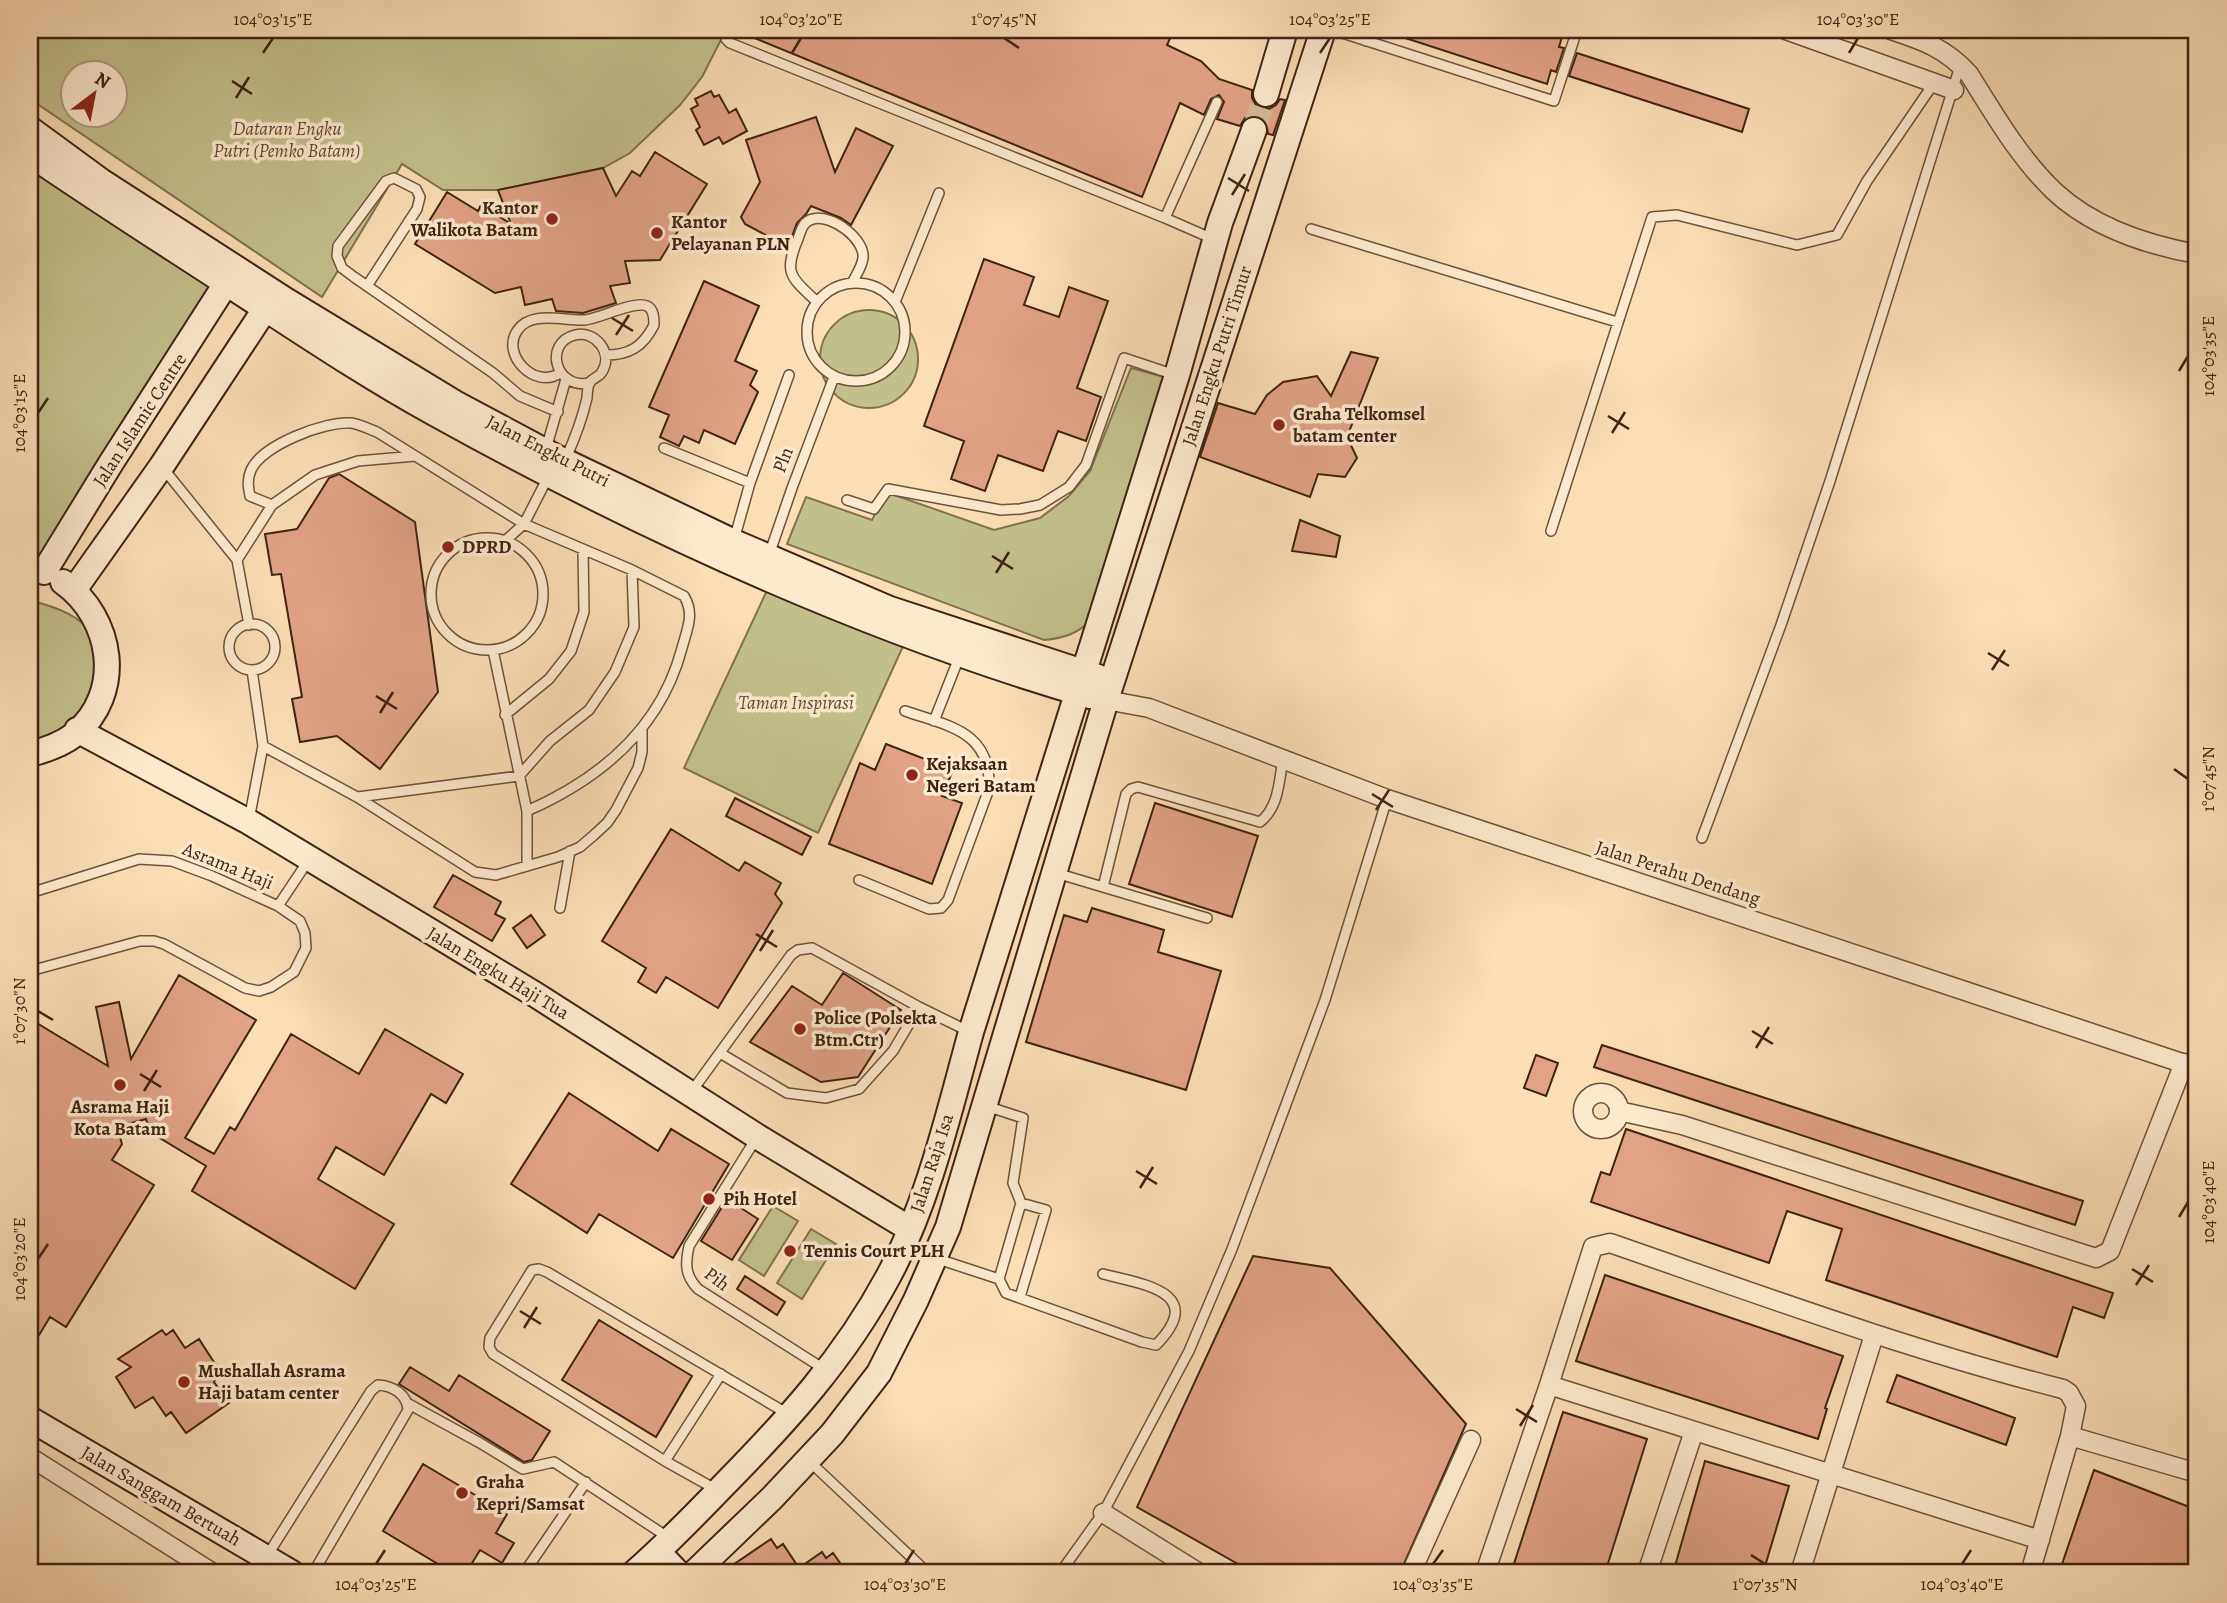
<svg xmlns="http://www.w3.org/2000/svg" width="2227" height="1603" viewBox="0 0 2227 1603" font-family="Alegreya,serif">
<style>
.green{fill:#c2c08a;stroke:#80724e;stroke-width:2;fill-rule:evenodd}
.building{fill:#e2a285;stroke:#3e2313;stroke-width:2}
.lines{fill:none;stroke-linecap:round;stroke-linejoin:round}
.secondary-tunnel{stroke:#d5b994;stroke-width:24;stroke-dasharray:24 12;stroke-linecap:butt}
.lane-casing{stroke:#6d523b;stroke-width:12}
.street-casing{stroke:#6d523b;stroke-width:21}
.secondary-casing{stroke:#3e2313;stroke-width:28}
.lane{stroke:#fceace;stroke-width:9}
.street{stroke:#fceace;stroke-width:18}
.secondary{stroke:#fceace;stroke-width:24}
.ticks{fill:none;stroke:#3e2313;stroke-width:2.5}
.poi-dot{fill:#8f2418;stroke:#fceace;stroke-width:2.5}
.labels{text-anchor:middle;dominant-baseline:central;stroke-width:7;stroke-linejoin:round;paint-order:stroke}
.park-label{font-size:19px;font-style:italic;fill:#5f4a31;stroke:#fceace}
.poi-label{font-size:19px;font-weight:bold;fill:#3e2313;stroke:#fceace;text-anchor:start}
.street-label{font-size:19px;fill:#3e2313;stroke:#fceace}
.neatline{fill:none;stroke:#3e2313;stroke-width:2.5}
.ticks-label{font-size:18px;text-anchor:middle;fill:#3e2313}
</style>
<rect width="100%" height="100%" fill="#fbdeb4"/>
<filter id="stains"><feTurbulence type="fractalNoise" baseFrequency=".00286" numOctaves="4"/><feColorMatrix values="0 0 0 0 .2 0 0 0 0 .09 0 0 0 0 .02 0 0 0 .5 -.17"/></filter>
<radialGradient id="worn" r=".72"><stop offset=".6" stop-color="#630" stop-opacity="0"/><stop offset="1" stop-color="#630" stop-opacity=".3"/></radialGradient>
<path class="green" d="M30 30H726L702 77 680 105 630 153 603 168 498 190H443L402 164 322 297 30 99ZM74 74H116V116H74Z
M30 166 218 293 46 562 30 563Z
M820 359a49 49 0 1 1 98 0a49 49 0 1 1-98 0Z
M1131 368 1171 379 1092 620C1076 634 1065 638 1044 640L787 544 806 497 872 520 886 492 994 530 1040 518 1069 496 1090 471Z
M770 584 905 642 818 833 684 768Z
M40 603C71 612 83 620 102 645L88 741C69 754 53 763 30 762V604Z
M773 1206 798 1221 764 1276 739 1260Z
M811 1229 836 1244 802 1299 777 1283Z"/>
<path class="building" d="M735 30H1174L1167 45 1201 61 1219 79 1252 90V98L1256 105 1269 109 1276 105 1280 99 1285 100 1273 135 1268 134 1266 121 1258 116 1245 118 1240 126 1217 119 1224 102 1219 95 1211 99 1204 115 1180 103 1142 197Z
M1391 30H1462L1477 35 1478 30H1564L1559 47 1564 48 1556 72 1551 70 1547 84 1390 33Z
M1577 53 1749 109 1742 132 1569 76Z
M711 91 714 97 719 95 729 113 736 109 747 131 723 144 719 137 704 145 696 130 700 127 691 109 698 105 695 99Z
M816 117 835 172 856 128 893 146 851 225 841 218 811 206 806 214 797 223 788 247 745 224 741 217 760 182 746 140Z
M655 152 707 184 660 260 625 261 630 283 610 286 616 303 583 313 556 311 552 299 525 305 521 287 495 293 415 244 447 192 478 211 481 205 511 224 498 190 603 168 616 196 632 171 640 176Z
M984 259 1034 277 1024 305 1059 317 1069 287 1108 301 1077 388 1101 397 1086 441 1058 431 1043 471 998 455 985 491 951 479 964 441 924 426Z
M704 281 759 306 735 361 757 371 750 385 758 392 735 444 704 430 699 443 684 436 679 446 660 437 669 415 649 407Z
M1351 352 1378 358 1347 437 1357 458 1345 477 1318 474 1310 497 1200 457 1218 403 1255 414 1267 395 1283 382 1317 376 1331 396Z
M339 474 415 522 438 692 380 769 337 736 300 742 292 699 302 697 281 574 272 575 265 534 297 529 329 478Z
M1300 520 1340 536 1336 557 1292 551Z
M886 744 953 770 942 796 962 803 932 884 829 844 860 763 875 770Z
M735 798 811 837 802 855 726 816Z
M1155 803 1258 836 1232 917 1129 884Z
M671 829 739 871 745 862 781 883 775 894 782 903 718 1008 666 977 656 993 638 982 646 968 602 941Z
M453 875 501 902 495 914 505 919 492 941 434 907Z
M1092 908 1164 930 1158 952 1221 971 1186 1090 1026 1042 1064 915 1087 922Z
M531 915 545 935 527 948 513 928Z
M843 973 901 1010 858 1077 821 1082 750 1042 792 986 822 1005Z
M179 975 256 1020 185 1138 214 1154 230 1127 235 1130 291 1034 359 1074 385 1029 463 1074 446 1103 431 1094 384 1175 336 1147 318 1179 394 1224 355 1289 192 1191 206 1166 150 1132 146 1119 117 1127 122 1144 112 1160 154 1185 66 1327 50 1317 30 1350V1019L108 1066 96 1007 119 1002 131 1059Z
M1602 1045 2083 1201 2075 1225 1594 1067Z
M1536 1055 1558 1063 1546 1096 1524 1088Z
M569 1093 658 1151 671 1129 729 1164 673 1258 599 1214 587 1233 511 1184Z
M1626 1129 2113 1293 2104 1318 2073 1307 2057 1357 1826 1280 1842 1229 1787 1211 1769 1263 1591 1202 1601 1172 1610 1175Z
M727 1199 758 1219 732 1260 701 1241Z
M1253 1256 1330 1268 1466 1424 1400 1573H1254L1137 1507Z
M1605 1275 1843 1356 1825 1408 1827 1409 1818 1439 1576 1361Z
M745 1276 785 1302 777 1315 737 1289Z
M599 1320 692 1376 656 1437 562 1380Z
M162 1330 166 1335 173 1330 185 1348 199 1339 219 1370 214 1382 229 1403 186 1433 171 1412 166 1416 153 1397 135 1408 116 1377 131 1367 118 1359Z
M410 1367 449 1391 459 1375 550 1431 532 1460 524 1462 399 1384Z
M1897 1375 2015 1418 2006 1445 1887 1402Z
M1563 1412 1647 1439 1605 1573H1511Z
M1705 1461 1789 1486 1763 1573H1673Z
M423 1464 507 1514 496 1533 514 1543 502 1563 480 1550 466 1573H453L383 1531Z
M2094 1470 2197 1510V1573H2059Z
M771 1539 777 1548 783 1544 799 1568 822 1552 826 1558 833 1553 847 1573H721Z"/>
<g class="lines">
<path class="secondary-tunnel" d="M1254 130 1266 94"/>
<g class="lane-casing">
<path id="lane" d="M728 30 726 39 730 43 1165 218 1213 239
M1333 30 1554 101 1577 30
M1366 41 1370 30
M1165 218 1217 102
M1311 229 1617 322
M807 332a49 49 0 1 1 98 0a49 49 0 1 1-98 0Z
M367 286 417 209 420 197 416 189 394 178 386 181 338 246 337 256 342 268 354 277 493 373 520 396 558 412
M817 302C791 277 783 274 798 239 801 230 803 221 813 219 832 214 865 239 863 258 862 267 856 275 852 283
M895 302 939 193
M560 373C535 390 501 355 517 331 530 310 563 321 584 320 599 319 635 300 647 306 654 309 654 319 654 325 643 347 629 355 606 355
M664 448 750 483
M546 449 566 379
M566 458C575 438 582 420 587 398 587 394 588 385 590 382 593 378 599 377 602 372 614 353 595 330 575 335 543 343 555 390 590 383
M163 468 237 560 249 625
M847 500 874 509 888 489 1001 510 1020 509 1040 505 1069 487 1086 465 1124 358 1175 375
M272 505 250 496C248 486 247 479 251 470 262 445 325 421 351 423 359 424 369 429 377 432L524 524 632 570 684 596C695 614 687 629 682 648 661 728 600 779 527 811
M1551 531 1652 217 1677 215 1797 245 1837 235 1867 181 1934 83
M431 594a56 56 0 1 1 112 0a56 56 0 1 1-112 0Z
M506 540 524 524 549 475
M734 540 750 483 789 375
M769 555 792 488 834 377
M237 560 272 505 315 475 358 461 415 456
M229 647a23 23 0 1 1 46 0a23 23 0 1 1-46 0Z
M493 650 527 811V866
M505 715 549 679 571 651 584 612 583 550
M934 721 960 655
M263 746 357 797 475 872 496 875 558 857 580 847 594 835 607 823 616 810 638 768 642 752V728
M358 797 519 776 550 741 589 710 615 672 634 627 632 570
M249 820 263 746 252 670
M1702 838 1781 625 1830 481 1960 66
M1056 873 1207 918
M859 880 929 909 941 908 948 900 989 789C992 731 948 726 905 711
M1103 887 1126 794 1131 789 1138 787 1260 822C1279 807 1279 781 1283 759
M30 893 139 859 172 861 212 876 278 906 300 921 305 933 306 948 294 972 271 987 259 991 245 988 164 944 154 941H140L30 971
M278 906 308 861
M560 908 570 851
M720 1053 787 1093 826 1098 859 1089 893 1051 919 1007
M692 1091 791 955 798 950 812 948 919 1007 968 1031
M986 1106 1023 1118 1013 1183 1021 1203 999 1279 1006 1293 1142 1342 1156 1345C1208 1292 1142 1284 1103 1274
M757 1137 689 1246C685 1265 685 1275 698 1289L824 1369
M938 1259 999 1279
M1020 1297 1046 1210 1021 1203
M407 1403 480 1443 516 1465 523 1469 554 1462 669 1538
M665 1461 721 1374
M809 1461 928 1573
M717 1490 665 1461 493 1354 489 1347 490 1338 532 1270 539 1269 547 1272 788 1414
M267 1556 371 1391 378 1385C393 1386 407 1394 408 1410L313 1573
M524 1573 586 1482
M1060 1573 1103 1513 1189 1351 1232 1249 1325 1000 1387 799"/>
</g>
<g class="street-casing">
<path id="street" d="M1786 30 1954 90
M1891 30C1924 41 1945 48 1969 74 1994 114 2020 159 2055 192 2093 227 2147 245 2197 254
M1106 700 1149 708 1387 799 2197 1068
M1583 1111a18 18 0 1 1 36 0a18 18 0 1 1-36 0Z
M1619 1111 1682 1125 2096 1258 2110 1251 2184 1063
M1549 1385 2040 1540
M2070 1436 2197 1473
M30 1457 213 1573
M1103 1513 1199 1573
M1411 1573 1471 1440
M1485 1573 1549 1385 1593 1247 1610 1243C1760 1295 1909 1350 2063 1389L2069 1393 2076 1406 2070 1436 2030 1573
M1647 1573 1694 1431
M1800 1573 1874 1335"/>
</g>
<g class="secondary-casing">
<path id="secondary" d="M1266 94 1285 30
M30 129 101 181 287 301 455 403 558 458 734 542 890 609 1098 677
M30 154C94 198 160 240 226 283 294 327 363 374 434 413 641 528 863 630 1090 696
M44 572 111 463 234 271
M74 590 161 467 273 297
M77 730 249 822 536 995 758 1137 910 1229
M30 754C46 750 61 745 74 735 125 693 113 618 63 582
M30 1419 292 1573
M658 1552 678 1573
M634 1573C665 1546 693 1517 721 1488 786 1422 844 1359 888 1277 928 1204 949 1112 971 1032L1177 375 1220 223 1254 130
M694 1573 772 1498 832 1434 879 1373 916 1300 948 1227 1106 700 1323 30"/>
</g>
<use href="#lane" class="lane"/>
<use href="#street" class="street"/>
<use href="#secondary" class="secondary"/>
</g>
<path class="ticks" d="M1004 38 1019 48M263 53 273 38M792 53 801 38M1320 53 1330 38M1849 53 1858 38M232 81 252 94M236 98 249 77M1228 178 1249 191M1232 195 1245 174M612 318 633 331M616 335 629 315M2179 371 2188 356M38 413 48 398M1608 416 1629 429M1612 433 1625 412M992 556 1013 569M996 573 1009 552M1988 653 2009 666M1992 670 2005 650M376 696 397 709M380 713 393 692M2174 769 2188 779M1372 794 1393 807M1376 810 1389 790M756 934 777 947M760 951 773 930M38 1011 53 1020M1752 1031 1773 1044M1756 1048 1769 1027M140 1074 161 1087M144 1091 157 1070M1136 1171 1157 1184M1140 1188 1153 1167M2179 1217 2188 1202M38 1259 48 1244M2132 1269 2153 1282M2136 1285 2149 1265M520 1311 541 1324M524 1328 537 1307M1516 1409 1537 1422M1520 1426 1533 1405M1751 1555 1765 1564M376 1564 385 1550M905 1564 914 1550M1433 1564 1443 1550M1962 1564 1971 1550"/>
<g class="poi-dot">
<circle cx="552" cy="219" r="7"/>
<circle cx="657" cy="233" r="7"/>
<circle cx="1279" cy="425" r="7"/>
<circle cx="448" cy="547" r="7"/>
<circle cx="912" cy="775" r="7"/>
<circle cx="800" cy="1029" r="7"/>
<circle cx="120" cy="1085" r="7"/>
<circle cx="709" cy="1199" r="7"/>
<circle cx="790" cy="1251" r="7"/>
<circle cx="184" cy="1382" r="7"/>
<circle cx="462" cy="1493" r="7"/>
</g>
<g class="labels">
<g class="park-label">
<text x="287" y="129">Dataran Engku<tspan x="287" dy="22">Putri (Pemko Batam)</tspan></text>
<text x="796" y="703">Taman Inspirasi</text>
</g>
<g class="poi-label">
<text x="538" y="208" text-anchor="end">Kantor<tspan x="538" dy="22">Walikota Batam</tspan></text>
<text x="671" y="222">Kantor<tspan x="671" dy="22">Pelayanan PLN</tspan></text>
<text x="1293" y="414">Graha Telkomsel<tspan x="1293" dy="22">batam center</tspan></text>
<text x="462" y="547">DPRD</text>
<text x="926" y="764">Kejaksaan<tspan x="926" dy="22">Negeri Batam</tspan></text>
<text x="814" y="1018">Police (Polsekta<tspan x="814" dy="22">Btm.Ctr)</tspan></text>
<text x="120" y="1107" text-anchor="middle">Asrama Haji<tspan x="120" dy="22">Kota Batam</tspan></text>
<text x="723" y="1199">Pih Hotel</text>
<text x="804" y="1251">Tennis Court PLH</text>
<text x="198" y="1371">Mushallah Asrama<tspan x="198" dy="22">Haji batam center</tspan></text>
<text x="476" y="1482">Graha<tspan x="476" dy="22">Kepri/Samsat</tspan></text>
</g>
<g class="street-label">
<text transform="translate(1217 356) rotate(-72)">Jalan Engku Putri Timur</text>
<text transform="translate(140 420) rotate(-57)">Jalan Islamic Centre</text>
<text transform="translate(548 451) rotate(27)">Jalan Engku Putri</text>
<text transform="translate(783 460) rotate(-69)">Pln</text>
<text transform="translate(228 866) rotate(22)">Asrama Haji</text>
<text transform="translate(1678 873) rotate(18)">Jalan Perahu Dendang</text>
<text transform="translate(498 973) rotate(31)">Jalan Engku Haji Tua</text>
<text transform="translate(932 1163) rotate(-72)">Jalan Raja Isa</text>
<text transform="translate(717 1279) rotate(37)">Pih</text>
<text transform="translate(161 1496) rotate(30)">Jalan Sanggam Bertuah</text>
</g>
</g>
<rect width="2227" height="1603" fill="none" stroke="#fbdeb4" stroke-width="77"/>
<g transform="translate(94 94) rotate(32)"><circle r="33" fill="#fceace" stroke="#b09a83" stroke-width="2"/>
<path d="M0-5L12 26L0 18L-12 26Z" fill="#8f2418"/>
<text y="-10" font-size="19" font-weight="bold" text-anchor="middle" fill="#3e2313">N</text>
</g>
<rect x="38" y="38" width="2150" height="1526" class="neatline"/>
<g class="ticks-label">
<text x="273" y="25">104°03'15"E</text>
<text x="801" y="25">104°03'20"E</text>
<text x="1004" y="25">1°07'45"N</text>
<text x="1330" y="25">104°03'25"E</text>
<text x="1858" y="25">104°03'30"E</text>
<text transform="translate(2208 356) rotate(-90)" y="6">104°03'35"E</text>
<text transform="translate(19 413) rotate(-90)" y="6">104°03'15"E</text>
<text transform="translate(2208 779) rotate(-90)" y="6">1°07'45"N</text>
<text transform="translate(19 1011) rotate(-90)" y="6">1°07'30"N</text>
<text transform="translate(2208 1202) rotate(-90)" y="6">104°03'40"E</text>
<text transform="translate(19 1259) rotate(-90)" y="6">104°03'20"E</text>
<text x="376" y="1590">104°03'25"E</text>
<text x="905" y="1590">104°03'30"E</text>
<text x="1433" y="1590">104°03'35"E</text>
<text x="1765" y="1590">1°07'35"N</text>
<text x="1962" y="1590">104°03'40"E</text>
</g>
<rect width="100%" height="100%" filter="url(#stains)"/>
<rect width="100%" height="100%" fill="url(#worn)"/>
</svg>
